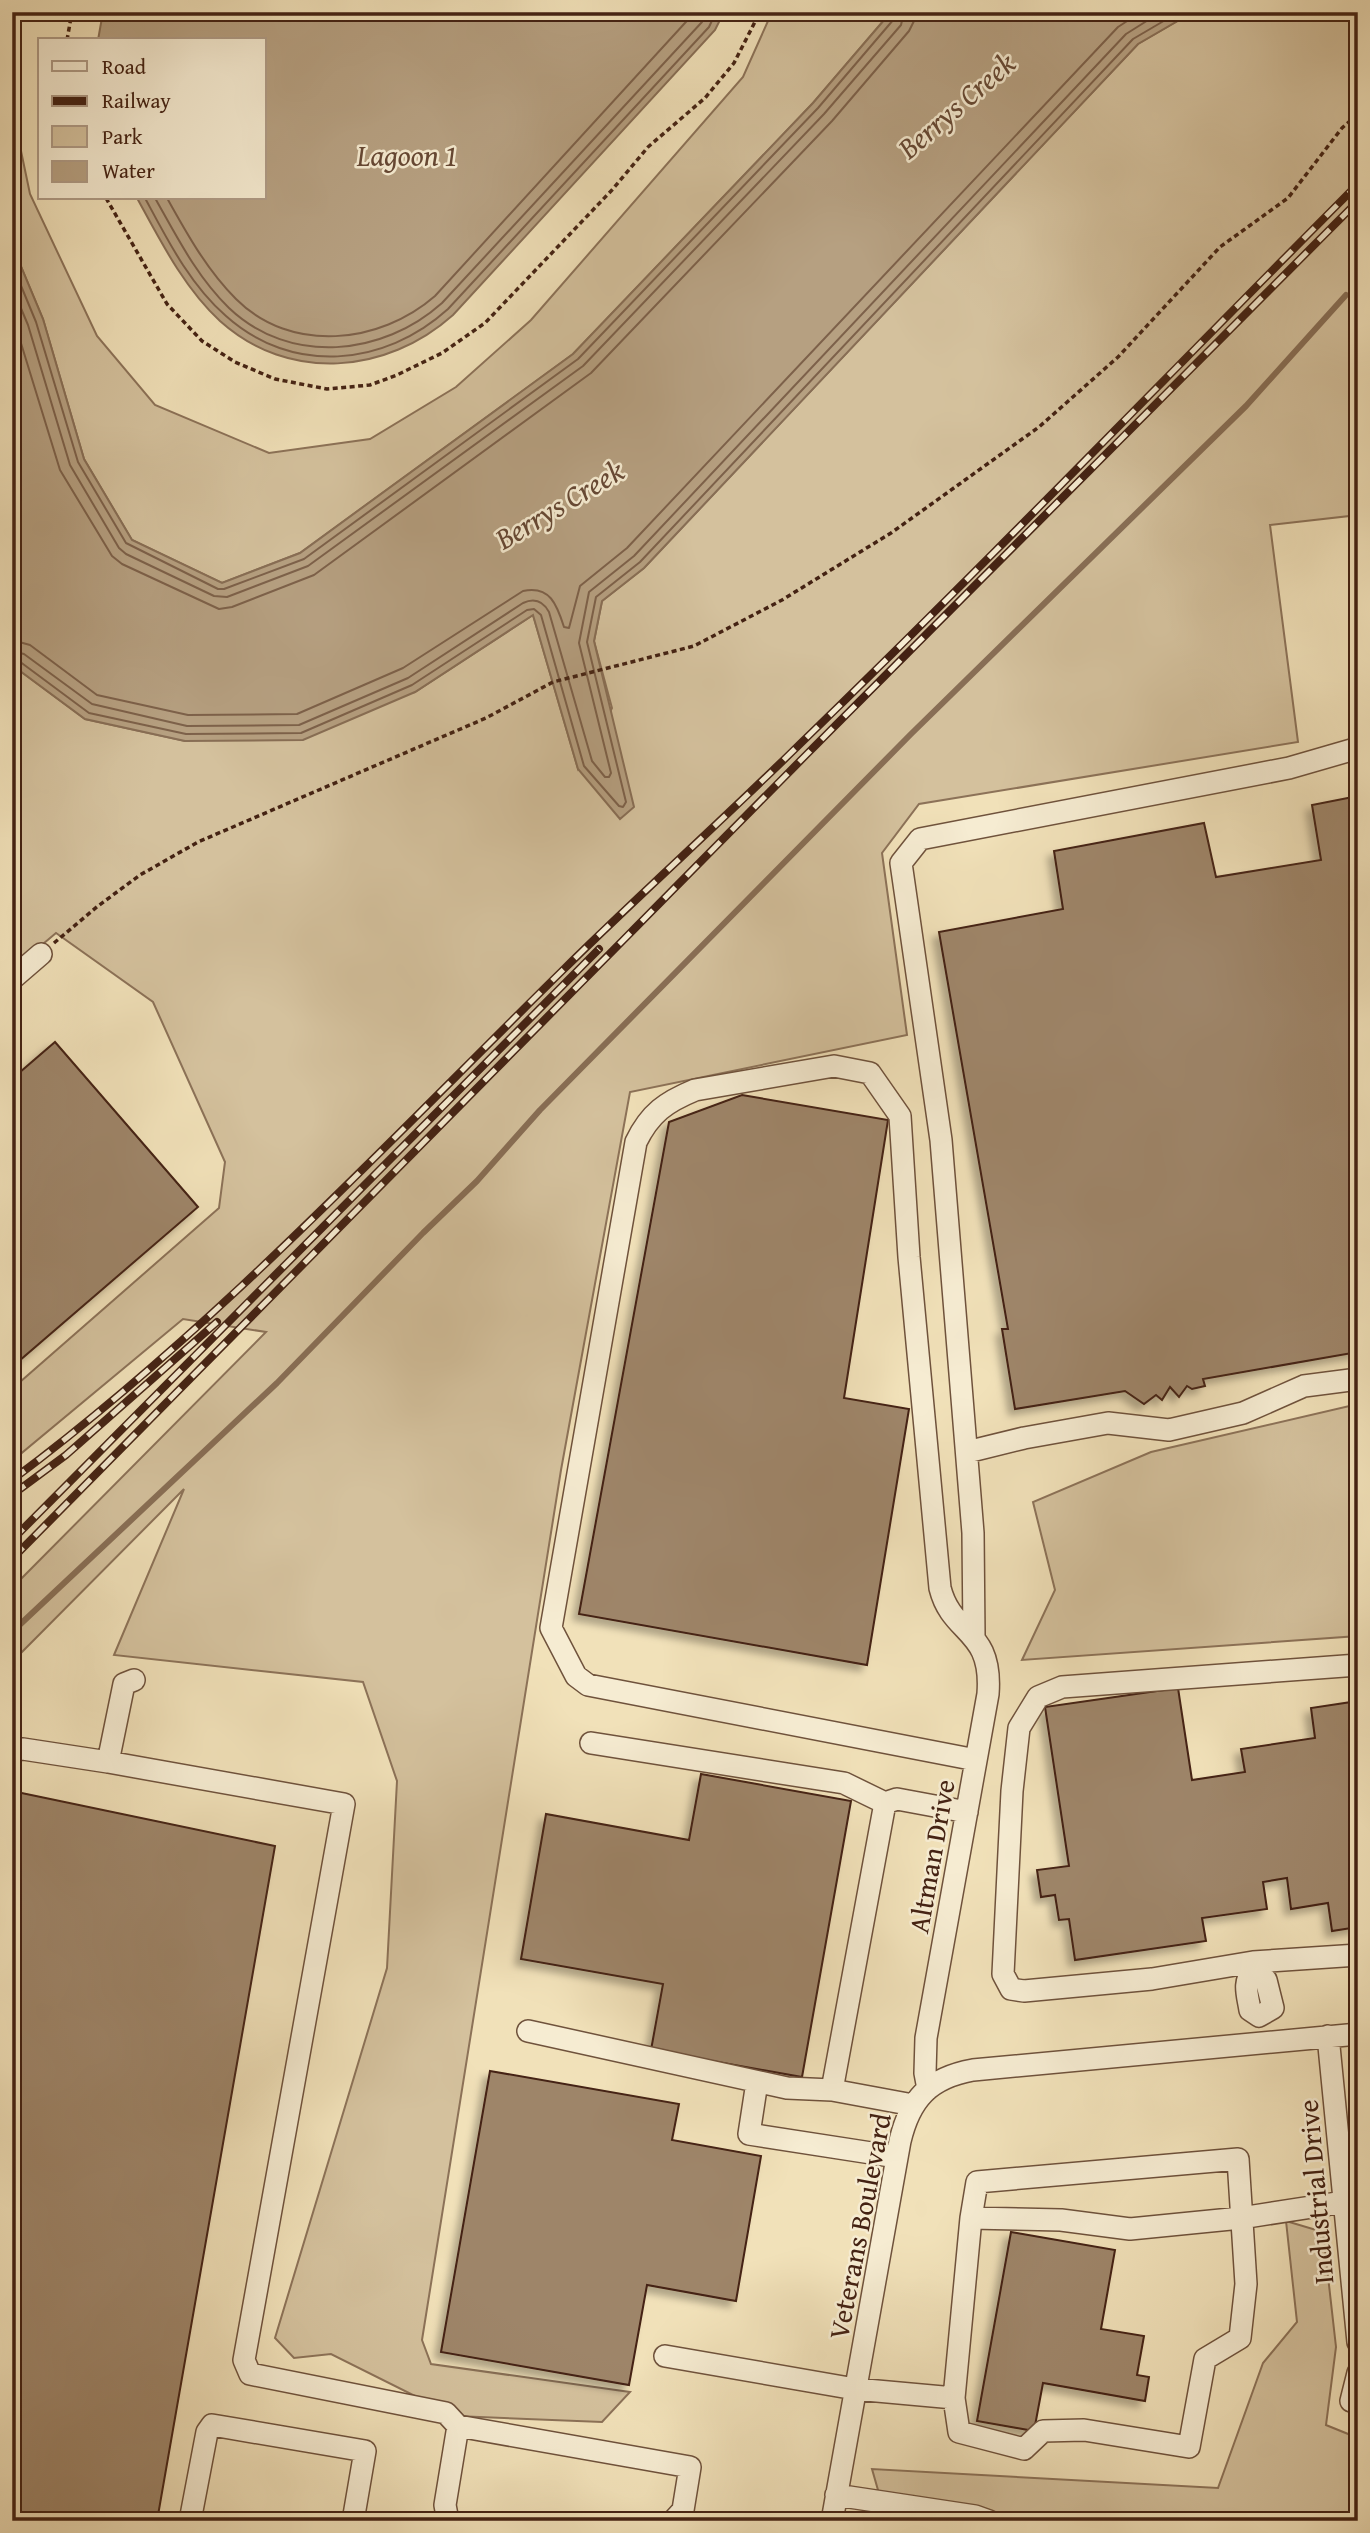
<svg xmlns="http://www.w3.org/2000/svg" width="1370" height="2533" viewBox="0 0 1370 2533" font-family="'Gentium Book Plus',serif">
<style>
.green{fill:#d4c19d;stroke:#8c7258;stroke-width:2}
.water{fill:#b6a081;stroke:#886e55;stroke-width:2}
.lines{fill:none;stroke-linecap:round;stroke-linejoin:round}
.shore{stroke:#7d614a;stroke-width:2}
.stream{stroke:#886e55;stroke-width:6}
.building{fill:#9e8569;stroke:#442213;stroke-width:2;filter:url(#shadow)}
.minor-casing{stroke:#6f523c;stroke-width:24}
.path{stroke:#442213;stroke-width:3.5;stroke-dasharray:5 3.5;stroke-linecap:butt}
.minor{stroke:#f6ecd2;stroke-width:21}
.rail-casing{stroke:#442213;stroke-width:8}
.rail{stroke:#f6ecd2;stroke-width:5;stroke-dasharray:16;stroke-linecap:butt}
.labels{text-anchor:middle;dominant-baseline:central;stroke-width:5;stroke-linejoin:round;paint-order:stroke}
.street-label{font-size:28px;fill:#442213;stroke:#f6ecd2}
.water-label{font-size:30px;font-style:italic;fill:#664834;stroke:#f6ecd2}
</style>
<defs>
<filter id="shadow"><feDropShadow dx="-6" dy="6" stdDeviation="3.5" flood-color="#0004"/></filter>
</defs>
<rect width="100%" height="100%" fill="#f1e1b9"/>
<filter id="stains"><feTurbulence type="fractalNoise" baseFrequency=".00286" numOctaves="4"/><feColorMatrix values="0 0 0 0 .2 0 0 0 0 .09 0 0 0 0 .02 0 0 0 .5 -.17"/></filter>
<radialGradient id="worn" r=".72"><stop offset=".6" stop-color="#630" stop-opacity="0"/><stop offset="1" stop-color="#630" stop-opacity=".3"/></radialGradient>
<path class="green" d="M772 12H891L813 103 573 354 300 553 222 583 132 540 84 459 43 319 12 245V108L30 194 97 336 155 405 269 453 370 439 456 387 531 320 743 77Z
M1193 12H1358V515L1270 525 1298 742 919 804 882 853 907 1035 630 1092 561 1470 422 2340 431 2364 630 2392 602 2422 455 2416 331 2354 294 2358 275 2338 387 1968 397 1781 363 1682 114 1655 184 1489 12 1662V1588L266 1332 183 1319 12 1461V1389L219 1208 225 1162 153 1002 56 933 12 970V665L85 719 185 741 415 692 533 615 578 769 612 708 594 641 602 601 644 568 1138 44Z
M1358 1404V1636L1022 1660 1055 1590 1033 1502 1151 1452Z
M1286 2221 1323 2232 1336 2347 1326 2425 1358 2438V2521H1043L1034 2518 880 2497 872 2469 1218 2488 1263 2363 1297 2322Z"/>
<path class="water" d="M103 12H724L715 30 453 315C387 374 289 383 220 321 184 288 160 240 137 198H264V40H98Z
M891 12H1193L1138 44 644 568 602 601 594 641 634 807 620 819 578 769 533 615 415 692 303 740 185 741 85 719 12 665V245L43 319 84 459 132 540 222 583 300 553 573 354 813 103Z"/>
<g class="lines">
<path class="shore" d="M145 198C167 239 190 285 226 316 292 375 384 367 448 309L709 27 716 12
M155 198C177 237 197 277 229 308 290 366 383 356 442 303L702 22 706 12
M167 198C187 234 207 270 236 299 291 354 380 344 435 296L695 12
M12 264 36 322 78 462 126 543 218 589H224L304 559 578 359 818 108 894 19 896 12
M12 287 28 325 70 465 119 548 126 554 214 596 227 597 308 566 583 366 824 114 901 25 904 12
M12 314 60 470 112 556 122 564 219 609 232 607 314 575 591 373 832 121 909 31 914 21 915 12
M12 640 30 645 97 695 188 715 297 714 403 668 523 591C550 585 557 605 564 627L569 628 580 586 627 548 1118 27 1141 12
M12 651 24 654 92 704 187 726 299 725 408 678 523 603C534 598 543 601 549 612L592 761 605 777H609L611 773 579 643 589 592 634 556 1126 34 1161 12
M12 660 19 661 89 713 186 734 301 733 412 685 527 610 534 609 541 615 584 766 619 806 623 807 626 802 587 642 596 597 640 562 1133 39 1179 12"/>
<path class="stream" d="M12 1632 277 1383 423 1233 477 1181 540 1110 911 734 1246 406 1346 295"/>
</g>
<path class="building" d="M1358 796V1352L1203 1379 1205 1386 1192 1389 1187 1386 1179 1397 1170 1387 1162 1400 1156 1395 1144 1404 1125 1391 1015 1409 1002 1329H1008L939 932 1063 909 1054 851 1204 823 1216 877 1321 860 1312 805Z
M55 1042 198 1207 12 1367V1079Z
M742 1095 888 1120 844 1398 909 1409 867 1665 579 1614 669 1122Z
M1178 1688 1192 1780 1245 1772 1241 1749 1315 1738 1311 1708 1358 1701V1927L1332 1931 1328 1903 1291 1909 1287 1878 1263 1882 1267 1909 1202 1918 1206 1941 1075 1960 1069 1919 1059 1920 1055 1895 1041 1897 1037 1870 1069 1866 1045 1707Z
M701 1774 851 1801 802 2077 651 2050 663 1984 521 1959 546 1814 689 1840Z
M12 1791 275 1846 157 2521H12Z
M490 2071 679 2104 672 2140 761 2156 736 2301 647 2285 629 2385 441 2352Z
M1011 2232 1115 2250 1101 2329 1144 2336 1137 2375 1149 2377 1145 2401 1043 2383 1034 2431 977 2421Z"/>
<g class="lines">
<g class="minor-casing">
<path id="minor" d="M12 979 41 954
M967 1452 1024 1438 1108 1423 1169 1430 1243 1413 1304 1386 1358 1379
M974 1636 973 1533 941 1140 901 863 920 839 1289 768 1358 748
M1358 1665 1062 1687 1038 1697 1019 1728 1012 1791 1003 1974 1011 1989 1024 1991 1152 1979 1253 1962 1358 1955
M591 1743 844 1783 885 1803
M12 1750 23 1749 108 1762 344 1804 244 2360 250 2374 446 2413 458 2426 445 2505 448 2521
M108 1762 124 1684 134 1680
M1253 1969 1266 1980 1273 2008 1259 2016 1250 2010C1247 1992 1243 1984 1253 1969Z
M528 2031 787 2088 832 2090
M1328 2036 1358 2342
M757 2082 749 2134 897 2157
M928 2089 925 2073 926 2038 988 1694C993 1628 952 1636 940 1588L909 1257 900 1116 870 1073 834 1066 695 1090C666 1102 650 1113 636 1142L551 1628 576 1676 588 1685 976 1760
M913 2105 832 2090 885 1803 897 1799 967 1812
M665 2356 855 2389 954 2398 971 2218 1061 2220 1130 2229 1241 2218 1344 2202
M1358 2373 1351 2401 1358 2403
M954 2398 959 2432 1024 2449 1043 2431 1084 2430 1189 2447 1205 2359 1240 2338 1246 2284 1238 2159 977 2182 971 2218
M458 2426 690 2467 683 2510 673 2521
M836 2495 975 2516 989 2521
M190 2521 207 2432 212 2425 365 2451 353 2521
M832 2521 900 2141C910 2099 929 2078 973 2070L1358 2034"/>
</g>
<path class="path" d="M67 40 72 12
M106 198 167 304 202 341 235 362 275 379 327 389 370 385 397 375 442 353 485 323 612 190 648 147 705 98 734 63 760 12
M54 943 98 906 140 875 198 842 486 718 553 682 694 646 782 600 891 533 1039 427 1118 357 1220 247 1288 198 1342 128 1358 114"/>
<use href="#minor" class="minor"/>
<g class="rail-casing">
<path id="rail" d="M12 1480C213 1330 385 1145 563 970 641 893 723 820 801 743 990 560 1172 371 1358 184
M12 1495 66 1455 217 1322
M12 1540 599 949
M12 1559 808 753 1358 201"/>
</g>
<use href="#rail" class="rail"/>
</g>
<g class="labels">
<g class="street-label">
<text transform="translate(931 1856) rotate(-80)">Altman Drive</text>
<text transform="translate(1315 2192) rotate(-95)">Industrial Drive</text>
<text transform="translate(859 2226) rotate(-79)">Veterans Boulevard</text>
</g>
<g class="water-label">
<text transform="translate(956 105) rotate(-41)">Berrys Creek</text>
<text x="407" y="155">Lagoon 1</text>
<text transform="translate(559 504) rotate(-31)">Berrys Creek</text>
</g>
</g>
<rect width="1370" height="2533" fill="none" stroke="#f1e1b9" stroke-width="42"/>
<rect x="14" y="14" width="1342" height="2505" fill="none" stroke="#442213" stroke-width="3.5"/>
<rect x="21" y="21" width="1328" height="2491" fill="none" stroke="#442213" stroke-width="2"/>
<rect x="38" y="38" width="228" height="161" fill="#f6ecd2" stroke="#af9b86" stroke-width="2"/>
<rect x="52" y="61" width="35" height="10" fill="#f6ecd2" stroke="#af9b86" stroke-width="2"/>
<text x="102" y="74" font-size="21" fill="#442213">Road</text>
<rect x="52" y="96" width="35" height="10" fill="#442213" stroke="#af9b86" stroke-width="2"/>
<text x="102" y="108" font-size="21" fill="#442213">Railway</text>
<rect x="52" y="126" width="35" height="21" fill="#d4c19d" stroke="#af9b86" stroke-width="2"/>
<text x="102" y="144" font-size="21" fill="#442213">Park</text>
<rect x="52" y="161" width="35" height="21" fill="#b6a081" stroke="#af9b86" stroke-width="2"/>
<text x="102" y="178" font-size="21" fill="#442213">Water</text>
<rect width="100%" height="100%" filter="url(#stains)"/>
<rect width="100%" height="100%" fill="url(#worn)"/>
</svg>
